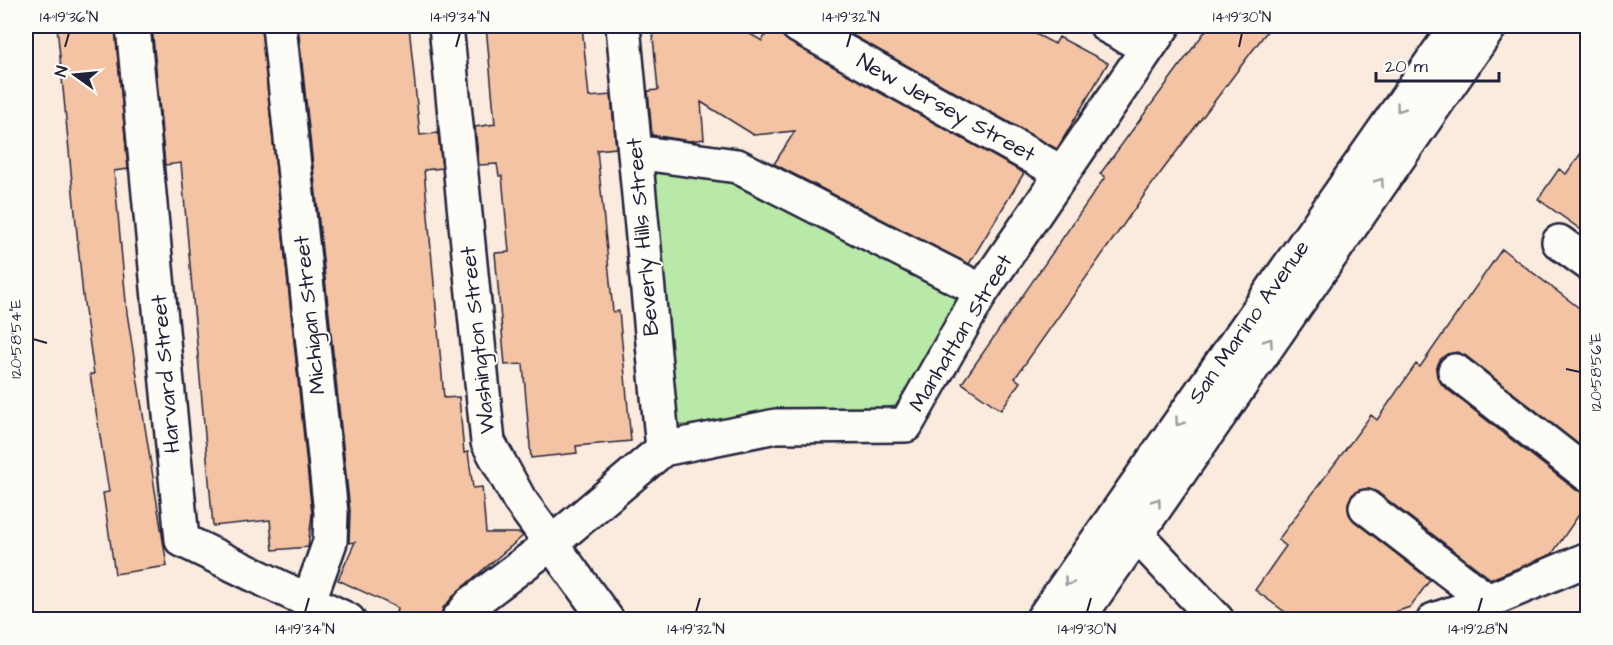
<svg xmlns="http://www.w3.org/2000/svg" width="1613" height="645" viewBox="0 0 1613 645" font-family="'Architects Daughter',sans-serif">
<style>
.green{fill:#b8e9a8;stroke:#6d8672;stroke-width:1.5}
.building{fill:#f3c3a3;stroke:#22223b;stroke-width:1.5}
.lines{fill:none;stroke-linecap:round;stroke-linejoin:round}
.street-casing{stroke:#22223b;stroke-width:38}
.secondary-casing{stroke:#22223b;stroke-width:38}
.street{stroke:#fdfcf7;stroke-width:33}
.secondary{stroke:#fdfcf7;stroke-width:33}
.oneway{stroke:#9a9aa2}
.ticks{fill:none;stroke:#22223b;stroke-width:2}
.labels{text-anchor:middle;dominant-baseline:central;stroke-width:4.5;stroke-linejoin:round;paint-order:stroke}
.street-label{font-size:22px;fill:#22223b;stroke:#fdfcf7}
.neatline{fill:none;stroke:#22223b;stroke-width:2}
.ticks-label{font-size:15px;text-anchor:middle;fill:#22223b}
</style>
<rect width="100%" height="100%" fill="#faebde"/>
<filter id="ink" filterUnits="userSpaceOnUse"><feTurbulence type="fractalNoise" baseFrequency=".0167" numOctaves="2"/><feDisplacementMap in="SourceGraphic" scale="12" xChannelSelector="R" yChannelSelector="G"/><feConvolveMatrix kernelMatrix="1 2 1 2 8 2 1 2 1" color-interpolation-filters="sRGB"/></filter>
<g filter="url(#ink)">
<path class="green" d="M649 164 728 176 964 297 897 406 672 426Z"/>
<path class="building" d="M57 26H115L128 169 114 171 127 313 167 566 115 574 103 493 109 492 90 374H94L83 296Z
M152 26H261L312 514 308 547 273 550 270 520 213 526 181 163 165 165Z
M298 26H409L420 135 438 133 442 168 424 170 444 398 459 397 464 453 468 452 473 488 482 487 486 533H520L523 536 457 592 443 608 440 620H392L398 608 338 580 355 542 349 543 350 511Z
M486 26H582L589 97 611 95 616 148 597 150 613 312 619 311 631 441 576 446 577 453 531 458 523 364 505 365 495 253 509 252 502 176H499L497 164 479 165 475 127 495 124Z
M652 26H737L762 41 771 26H779L782 35 789 42 1024 173 969 264 774 164 795 131 754 135 701 102 704 139 690 141 652 135 648 91 658 90Z
M836 26H1020L1055 44 1059 37 1108 63 1057 149Z
M1209 26H1271L1150 187 1015 378 1020 382 1001 410 962 383 1105 177 1100 174Z
M1587 145V234L1538 199 1559 169 1566 174Z
M1502 249 1587 314V451L1466 356 1457 352 1447 354 1440 360 1436 369 1437 377 1443 386 1576 490 1587 493V503L1552 554 1491 579 1377 492 1369 489 1359 490 1352 495 1348 504 1349 514 1354 521 1430 580 1410 607 1371 620H1296L1255 590 1286 546 1278 540 1371 415 1377 420 1416 364 1420 367Z"/>
<g class="lines">
<g class="street-casing">
<path id="street" d="M133 26 182 540 348 620
M279 26 331 513 330 542 309 600
M446 26 488 442 519 499 607 620
M623 26 663 449
M798 26 1062 173
M1107 26 1148 48
M635 152 737 166 982 291
M1559 242 1588 263
M1455 371 1588 475
M1366 507 1488 601
M1135 533 1217 620
M458 620 471 604 553 542 663 449 776 426 906 425 982 291 1163 26
M1434 620 1488 601 1588 559"/>
</g>
<g class="secondary-casing">
<path id="secondary" d="M1042 620 1457 26
M1077 620 1490 26"/>
</g>
<use href="#street" class="street"/>
<use href="#secondary" class="secondary"/>
</g>
<defs><path id="oneway-chevron" d="M-2-3.5L2.5 0L-2 3.5" fill="none" stroke-width="1.6" stroke-linecap="round" stroke-linejoin="round" transform="scale(1.5)"/></defs>
<g class="oneway">
<use href="#oneway-chevron" transform="translate(1400 108) rotate(125)"/>
<use href="#oneway-chevron" transform="translate(1380 182) rotate(-55)"/>
<use href="#oneway-chevron" transform="translate(1269 342) rotate(-55)"/>
<use href="#oneway-chevron" transform="translate(1179 422) rotate(125)"/>
<use href="#oneway-chevron" transform="translate(1157 502) rotate(-55)"/>
<use href="#oneway-chevron" transform="translate(1068 582) rotate(125)"/>
</g>
</g>
<path class="ticks" d="M65 47 69 33M456 47 460 33M847 47 851 33M1239 47 1242 33M33 339 47 343M1566 369 1580 372M305 612 309 598M696 612 700 598M1087 612 1091 598M1478 612 1482 598"/>
<g class="labels">
<g class="street-label">
<text transform="translate(946 108) rotate(29)">New Jersey Street</text>
<text transform="translate(643 237) rotate(-95)">Beverly Hills Street</text>
<text transform="translate(310 315) rotate(-96)">Michigan Street</text>
<text transform="translate(1249 322) rotate(-55)">San Marino Avenue</text>
<text transform="translate(961 333) rotate(-59)">Manhattan Street</text>
<text transform="translate(478 340) rotate(-96)">Washington Street</text>
<text transform="translate(166 374) rotate(-95)">Harvard Street</text>
</g>
</g>
<rect width="1613" height="645" fill="none" stroke="#fdfcf7" stroke-width="66"/>
<g transform="translate(75 75) rotate(285)" stroke="#fdfcf7" stroke-width="4.5" paint-order="stroke">
<path d="M0-4.5L10 22L0 15L-10 22Z" fill="#22223b"/>
<text y="-9" font-size="16" font-weight="bold" text-anchor="middle" fill="#22223b">N</text>
</g>
<path d="M1376 72v9h123v-9" fill="none" stroke="#22223b" stroke-width="3"/>
<text x="1385" y="72" font-size="18" fill="#22223b" stroke="#fdfcf7" stroke-width="4.5" paint-order="stroke">20 m</text>
<rect x="33" y="33" width="1547" height="579" class="neatline"/>
<g class="ticks-label">
<text x="69" y="22">14°19'36"N</text>
<text x="460" y="22">14°19'34"N</text>
<text x="851" y="22">14°19'32"N</text>
<text x="1242" y="22">14°19'30"N</text>
<text transform="translate(16 339) rotate(-90)" y="5">120°58'54"E</text>
<text transform="translate(1596 372) rotate(-90)" y="5">120°58'56"E</text>
<text x="305" y="634">14°19'34"N</text>
<text x="696" y="634">14°19'32"N</text>
<text x="1087" y="634">14°19'30"N</text>
<text x="1478" y="634">14°19'28"N</text>
</g>
</svg>
